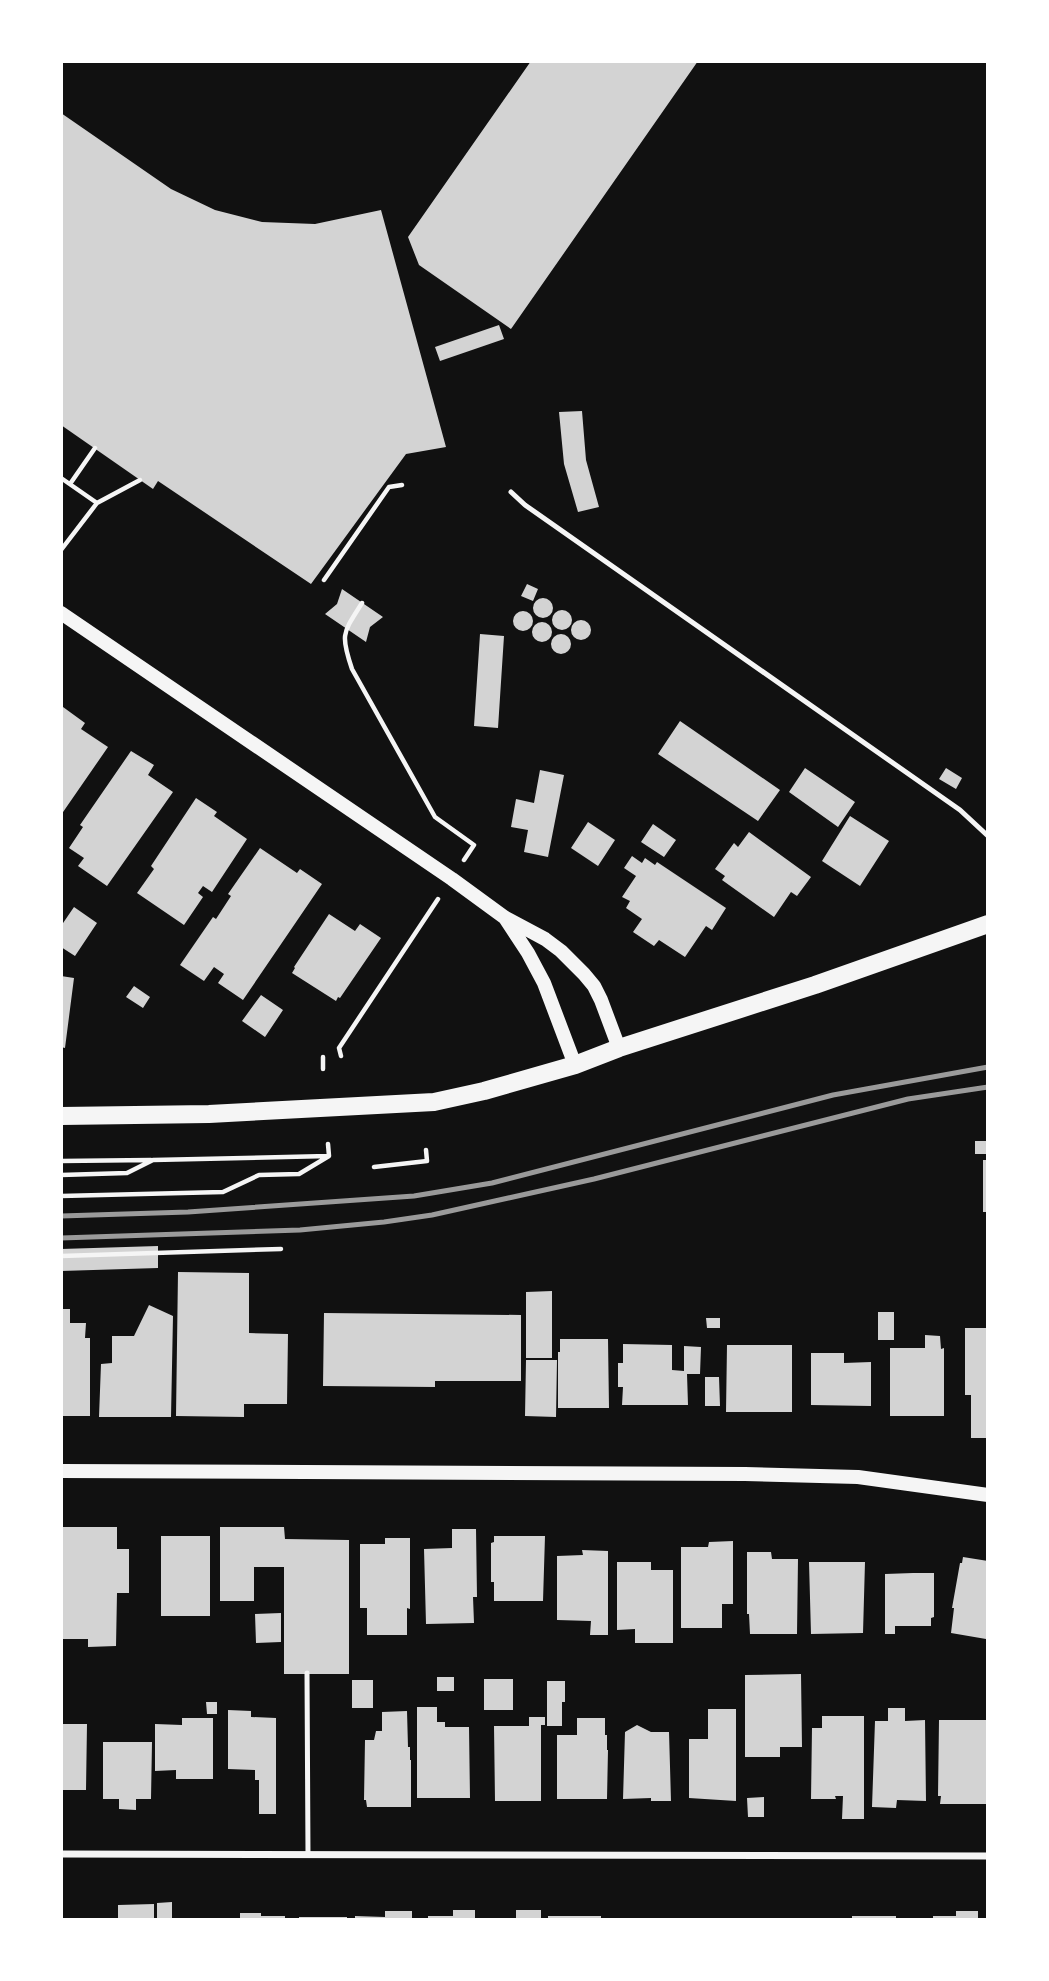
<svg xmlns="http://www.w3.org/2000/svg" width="1049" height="1981" viewBox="0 0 1049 1981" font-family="Figtree,sans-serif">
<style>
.building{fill:#d3d3d3}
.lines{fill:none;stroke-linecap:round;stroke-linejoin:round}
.path{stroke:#f5f5f5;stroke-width:4.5}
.service{stroke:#f5f5f5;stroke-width:5}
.minor{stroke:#f5f5f5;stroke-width:7}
.secondary{stroke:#f5f5f5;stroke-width:14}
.primary{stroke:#f5f5f5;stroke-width:18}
.rail{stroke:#9a9a9a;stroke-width:5}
</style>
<rect width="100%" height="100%" fill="#111"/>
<path class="building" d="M531 61H698L511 329 419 265 408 237Z
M61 113 171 189 215 210 262 222 315 224 381 210 446 447 406 454 311 584 158 481 153 489 61 425Z
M499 325 504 339 440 361 435 347Z
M582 411 586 460 599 507 578 512 564 464 559 412Z
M527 584 538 589 533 601 521 596Z
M342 589 383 617 370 627 366 642 325 614 337 604Z
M533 608a10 10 0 1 1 20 0a10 10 0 1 1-20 0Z
M552 620a10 10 0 1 1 20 0a10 10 0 1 1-20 0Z
M513 621a10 10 0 1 1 20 0a10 10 0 1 1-20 0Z
M571 630a10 10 0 1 1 20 0a10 10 0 1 1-20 0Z
M532 632a10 10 0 1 1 20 0a10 10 0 1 1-20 0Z
M480 634 504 636 498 728 474 726Z
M551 644a10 10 0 1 1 20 0a10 10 0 1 1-20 0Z
M63 707 85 723 81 729 108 747 61 815V709Z
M680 721 780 790 758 821 658 754Z
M131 751 154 765 148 775 173 792 107 886 78 866 84 858 69 848 83 827 80 825Z
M805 768 855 802 838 827 789 792Z
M946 768 962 778 956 789 939 779Z
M540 770 564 775 548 857 524 852 528 830 511 827 516 799 534 803Z
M196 798 217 812 214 816 247 839 212 892 203 886 198 893 203 897 184 925 137 893 154 869 151 866Z
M850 816 889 841 860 886 822 861Z
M588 822 615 840 598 866 571 848Z
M653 824 676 840 664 857 641 842Z
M749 832 811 877 797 896 791 892 774 917 722 880 725 876 715 869 734 843 738 847Z
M260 848 297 873 300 869 322 884 243 1000 218 983 224 974 214 967 204 981 180 965 213 917 216 919 231 896 228 894Z
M632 856 642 863 645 858 655 865 657 862 726 908 712 930 706 926 685 957 659 940 654 946 633 932 642 919 626 908 630 901 622 897 636 876 624 868Z
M74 907 97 923 75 956 61 947V926Z
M329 914 355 931 360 924 381 938 340 998 338 997 336 1001 292 973 295 968 294 967Z
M61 976 74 978 65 1048 61 1047Z
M134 986 150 997 143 1008 126 997Z
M261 995 283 1010 265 1037 242 1021Z
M975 1141H988V1154H975Z
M983 1160H988V1212H983Z
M158 1246V1268L61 1271V1249Z
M178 1272 249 1273V1333L288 1334 287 1404H244V1417L176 1416Z
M552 1291V1358H526V1292Z
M149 1305 173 1316 171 1417H99L101 1364 112 1363V1336H134Z
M61 1309H70V1323H86L85 1338H90V1416H61Z
M878 1312H894V1340H878Z
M324 1313 521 1315V1381H435V1387L323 1386Z
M706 1318H720V1328H707Z
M965 1328H988V1438H971V1395H965Z
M925 1335 940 1336 941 1349 944 1348V1416H890V1348H925Z
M560 1339H608L609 1408H558V1352H560Z
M623 1344 672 1345V1370L684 1371V1346L701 1347 700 1374H687L688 1405H622L623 1387H618V1363H623Z
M727 1345H792V1412H726Z
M811 1353H844V1363L871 1362V1406L811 1405Z
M526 1360H557L556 1417 525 1416Z
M705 1377H719L720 1406H705Z
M61 1527H117V1549H129V1593H117L116 1646 88 1647V1639H61Z
M220 1527H284L285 1539 349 1540V1674H284V1567H254V1601H220Z
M452 1529H476L477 1597H473L474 1623 426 1624 424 1549 452 1548Z
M161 1536H210V1616H161Z
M494 1536H545L543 1601H494V1582H491V1543L494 1542Z
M385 1538H410V1609L407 1608V1635H367V1608H360V1544H385Z
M733 1541V1604H722V1628H681V1547H708L709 1542Z
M582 1550 608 1551V1635H590L591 1621 557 1620V1556L583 1555Z
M747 1552H771L772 1559H798L797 1634H750L749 1614H747Z
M963 1557 988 1561V1630L986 1639 951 1633 954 1608H952L960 1563H962Z
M617 1562H651V1570H673V1643H635V1629L617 1630Z
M809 1562H865L863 1633 811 1634Z
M913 1573H934V1617L931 1618V1626H895V1634H885V1574Z
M281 1613V1642L256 1643 255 1614Z
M801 1674 802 1747H780V1757H745V1675Z
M437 1677H454V1691H437Z
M484 1679H513V1710H484Z
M352 1680H373V1708H352Z
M547 1681H565V1702H562V1726H547Z
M206 1702H217V1714H207Z
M417 1707H437V1722H445V1727H469L470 1798H417Z
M888 1708H905V1721L925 1720 926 1801 897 1800 896 1808 872 1807 875 1721H888Z
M708 1709H736V1801L689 1798V1739H708Z
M228 1710 251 1711V1717L276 1718V1814H259V1780H255V1770L228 1769Z
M407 1711 408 1747H410V1760H411V1807H367L366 1800H364L365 1740H374L376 1731H382V1712Z
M822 1716H864V1819H842L843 1796H835L836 1799H811L812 1728H822Z
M529 1717H545V1725H541V1801H495L494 1726H529Z
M182 1718H213V1779H176V1770L155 1771V1724L182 1725Z
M577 1718H605V1735H607V1750H608L607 1799H557V1735H577Z
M939 1720H986L987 1804H940L941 1796H938Z
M61 1724H87L86 1790H61Z
M637 1725 651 1732H669L671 1801H651V1798L623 1799 625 1732Z
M103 1742H152L151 1799H136V1810L119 1809V1799H103Z
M764 1797V1817H748L747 1798Z
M172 1902V1920H157V1903Z
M154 1904V1920H118V1905Z
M453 1910H475V1920H428V1916H453Z
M516 1910H541V1920H516Z
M385 1911H412V1920H355V1916L385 1917Z
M956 1911H978V1920H933V1916H956Z
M240 1913H261V1916H285V1920H240Z
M548 1916H601V1920H548Z
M852 1916H896V1920H852Z
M299 1917H347V1920H299Z"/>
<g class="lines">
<path class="path" d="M61 478 97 503 140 480
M70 484 95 448
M61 550 97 503
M324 580 389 487 402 485
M362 603C343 633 340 634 352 669L435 817 474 845 464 860
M341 1056 339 1048 438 899
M323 1057V1069
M61 1161 151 1160
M374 1167 427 1161 426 1150
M61 1175 127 1173 153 1160 328 1156
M61 1196 223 1192 259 1175 299 1174 329 1156 328 1144
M61 1256 281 1249"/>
<path class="service" d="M511 492 525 505 960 810 988 836
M307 1673 308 1854"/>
<path class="minor" d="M61 1854 988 1856"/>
<path class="secondary" d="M61 613 452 879 504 917 545 939 561 951 584 974 594 986 601 1000 619 1048
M505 918 528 953 544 983 575 1065
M61 1471 745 1474 858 1477 988 1495"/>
<path class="primary" d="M61 1116 209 1114 434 1102 484 1091 575 1065 619 1048 815 985 988 924"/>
<path class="rail" d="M61 1216 188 1212 414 1196 492 1183 833 1095 988 1067
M61 1238 300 1230 384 1222 432 1215 594 1179 908 1099 988 1087"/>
</g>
<rect width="1049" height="1981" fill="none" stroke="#ffffff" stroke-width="126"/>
</svg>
